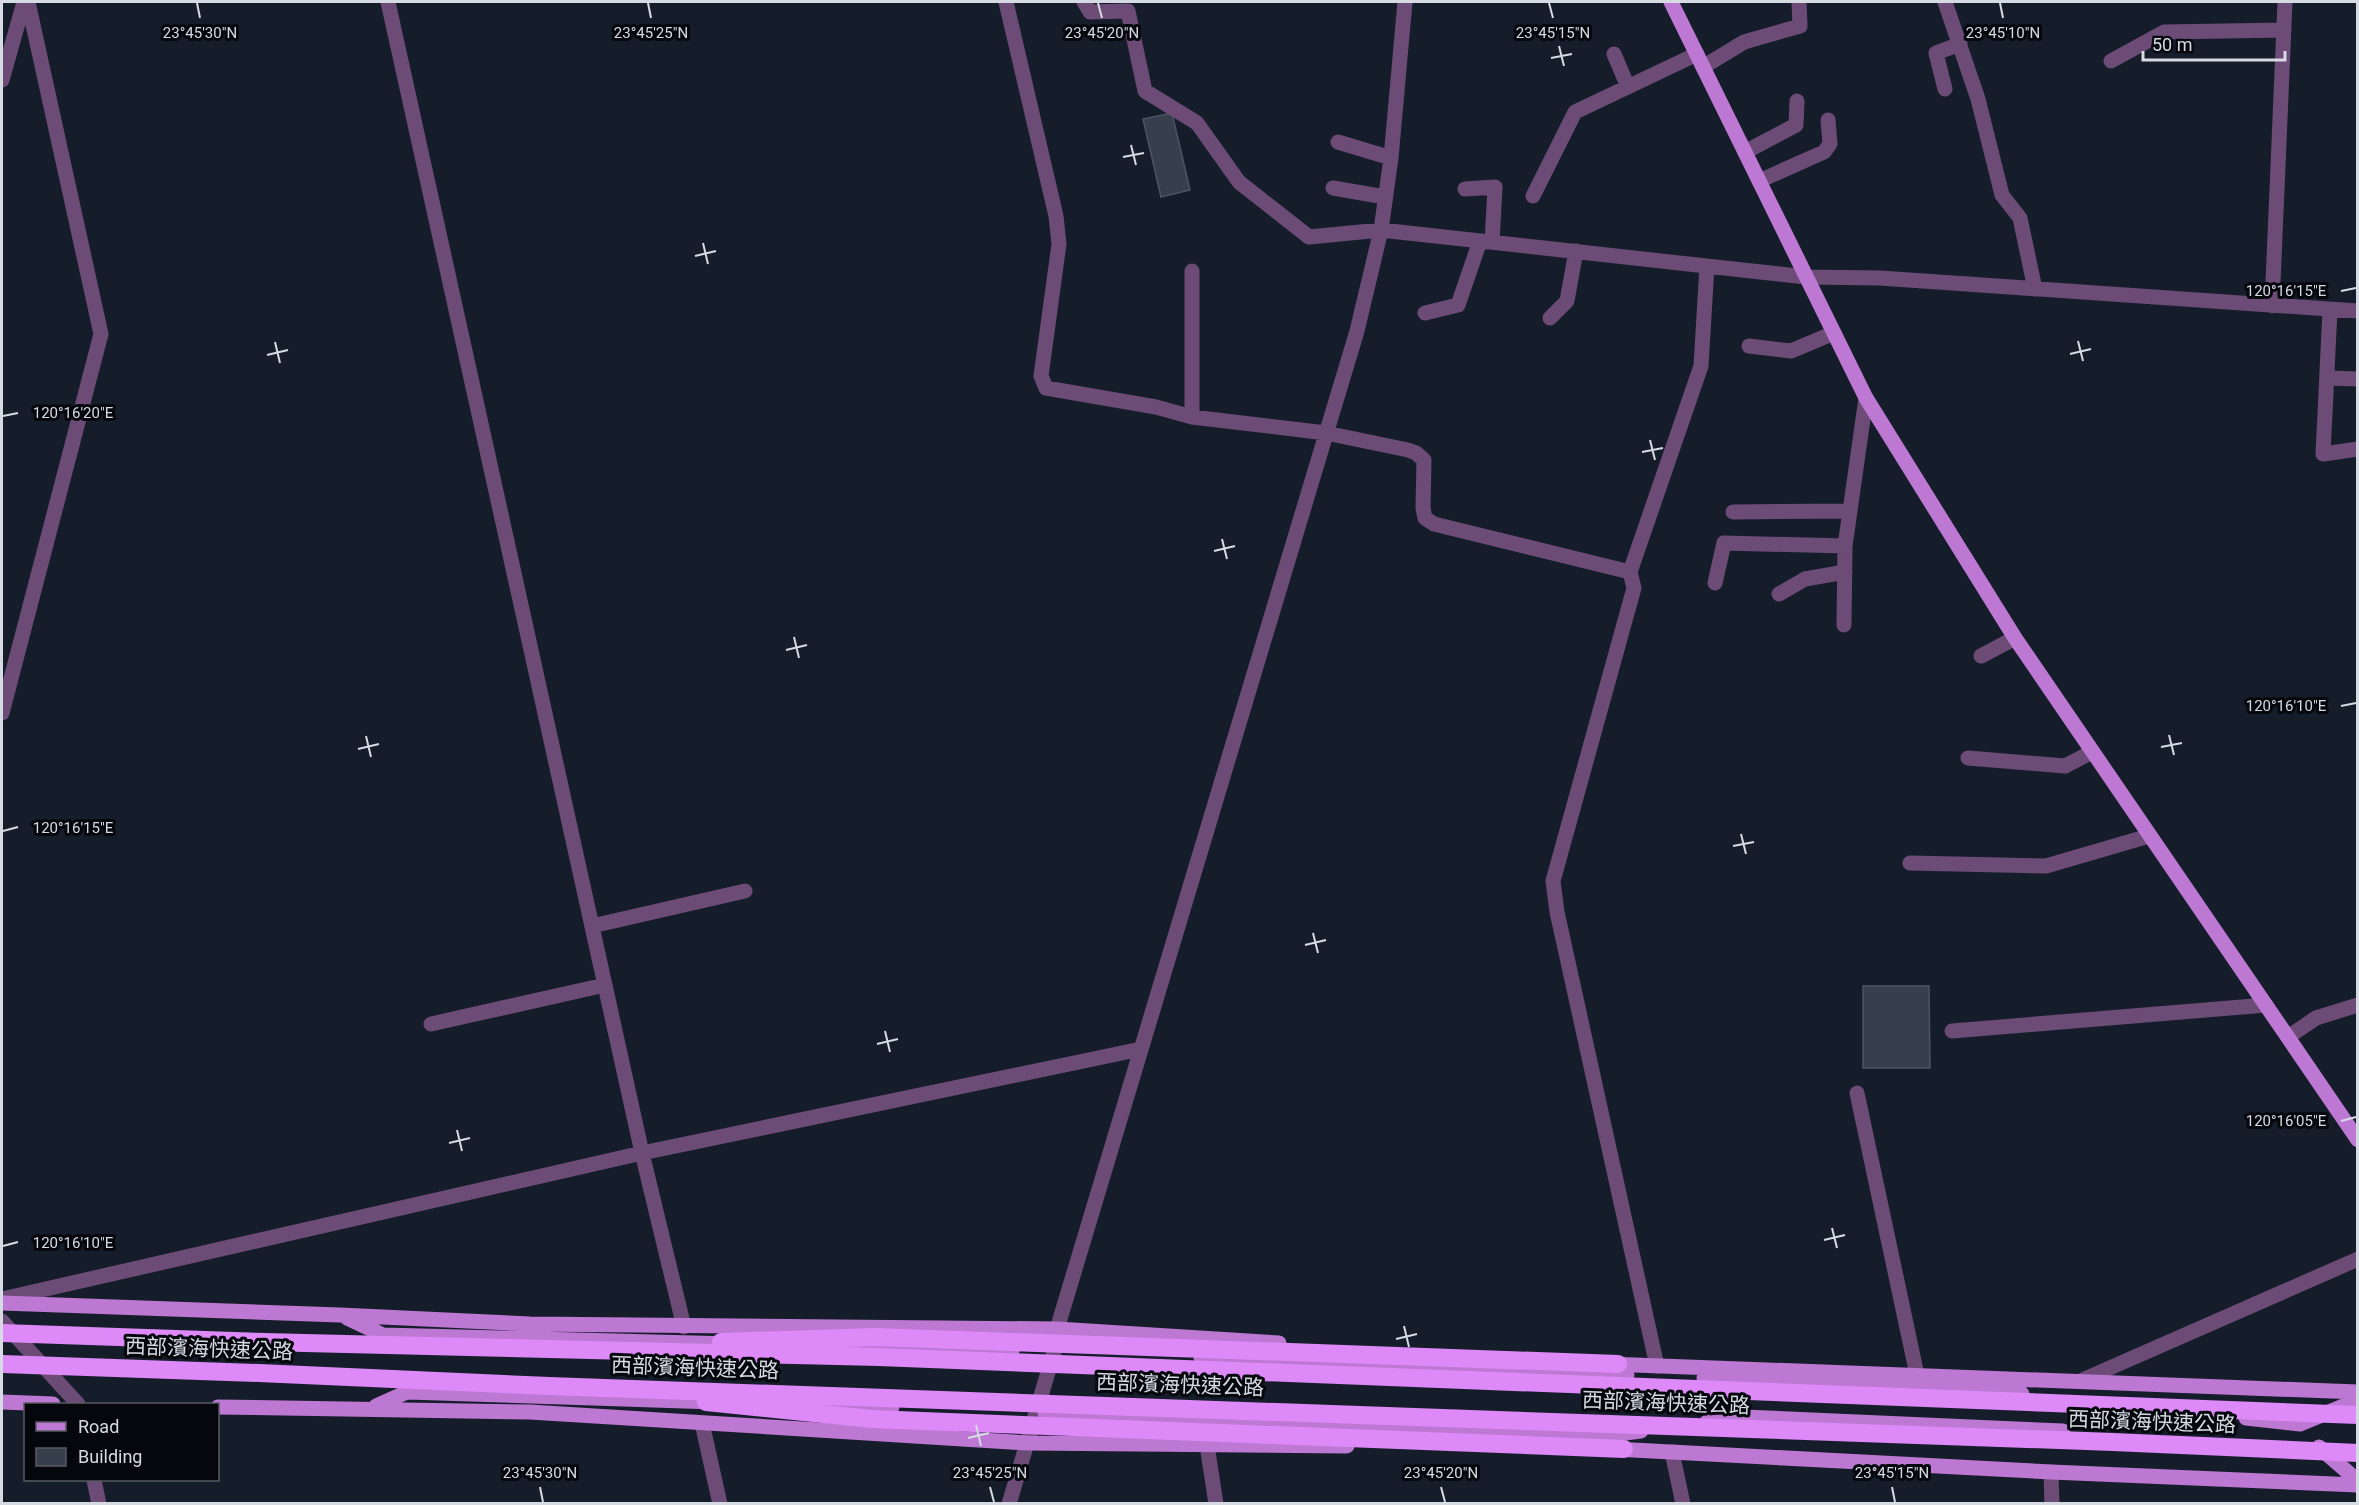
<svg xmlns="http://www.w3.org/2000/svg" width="2359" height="1505" viewBox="0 0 2359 1505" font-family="Roboto,'Noto Sans TC',sans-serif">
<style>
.building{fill:#373f4d;stroke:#4c5463;stroke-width:1.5}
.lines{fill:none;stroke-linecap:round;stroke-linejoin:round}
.minor{stroke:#6c4c77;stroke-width:15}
.major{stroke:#bd78d3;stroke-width:15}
.highway-bridge{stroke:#dd89f8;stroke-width:18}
.ticks{fill:none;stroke:#d6dae3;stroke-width:2}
.labels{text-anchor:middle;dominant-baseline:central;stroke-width:6;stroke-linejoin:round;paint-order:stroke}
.street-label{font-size:21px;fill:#d6dae3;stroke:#05070c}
.ticks-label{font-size:15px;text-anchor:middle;fill:#d6dae3;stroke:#05070c;stroke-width:6;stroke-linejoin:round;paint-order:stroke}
</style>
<rect width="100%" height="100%" fill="#161d2a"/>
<path class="building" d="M1172 113 1190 190 1161 197 1143 119Z
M1863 986H1929L1930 1068H1863Z"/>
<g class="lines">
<path class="minor" d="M388 2 642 1153 684 1327
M1006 2 1056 216 1059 244 1041 376 1046 388 1156 407 1192 417 1326 433 1408 450 1416 453 1424 460 1423 508 1425 518 1434 524 1630 572 1634 588 1553 881 1557 912 1657 1366
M1084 2 1090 12 1128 11 1145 91 1197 123 1239 182 1309 237 1381 230 1806 277 1880 278 2358 311
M1945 2 1978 99 2002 195 2020 218 2035 289
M1614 54 1628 87
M2111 61 2164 32 2284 30
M1703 67 1744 42 1800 26 1799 2
M2 80 24 2
M1945 89 1936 53 1960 44
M1338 142 1391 158
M1745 152 1796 125 1797 101
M1759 181 1824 152 1830 144 1828 120
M1333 188 1385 197
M1465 189 1495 187 1492 242
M1533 196 1575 112 1697 54
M1192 271V417
M2272 306 2285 2
M2330 310 2323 454 2358 449
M1425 313 1458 305 1480 241
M1550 318 1567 301 1576 251
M1749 346 1791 351 1834 333
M2327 378 2358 379
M1733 512 1850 511
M1630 572 1701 366 1707 266
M1715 583 1724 543 1845 546
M1779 594 1805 579 1845 572
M1844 625 1845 546 1866 398
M1981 656 2015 638
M2 713 101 334 28 2
M1968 758 2065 766 2092 752
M1910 863 2046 866 2149 836
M592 926 745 891
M431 1024 605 985
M1952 1031 2266 1005
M2288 1037 2316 1018 2358 1005
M1857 1093 1917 1375
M2 1299 642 1153 1141 1049
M2 1321 78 1404
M2080 1381 2358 1259
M702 1423 720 1504
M1207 1445 1216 1504
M1672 1452 1683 1504
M2051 1472 2052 1504
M94 1480 99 1504
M1009 1504 1054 1352 1057 1329 1357 331 1381 230 1391 158 1405 2"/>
<path class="major" d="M1671 2 1866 398 2015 638 2358 1140
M2 1303 340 1315 530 1324 1057 1329 1279 1343
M347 1318 383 1335 733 1344
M835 1346 1012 1351
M1201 1358 1627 1375
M1608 1364 2358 1392
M1704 1378 1974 1389 2022 1394
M2 1402 53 1404
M805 1404 892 1407
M376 1406 407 1392 715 1402
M218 1407 530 1412 1028 1443 1347 1446
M1045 1413 1601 1436 1641 1431
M2246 1418 2300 1424 2358 1400
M1707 1422 1743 1417 2063 1431
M2319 1447 2358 1481
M1614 1449 2051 1472 2358 1485"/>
<path class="highway-bridge" d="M2 1333 264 1342 879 1357 2358 1415
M721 1342 875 1337 1618 1364
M2 1364 259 1373 549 1386 2113 1442 2358 1453
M706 1402 872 1419 1624 1449"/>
</g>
<path class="ticks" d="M197 3 200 18M648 3 651 18M1098 3 1102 18M1549 3 1553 18M2000 3 2003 18M1559 46 1564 66M1551 58 1572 54M1131 145 1136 165M1123 157 1144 153M703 243 708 264M695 256 716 251M2341 291 2356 288M2078 341 2083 361M275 342 280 363M2070 354 2091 349M267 355 288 350M3 416 18 413M1650 440 1655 460M1642 452 1663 448M1222 539 1227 559M1214 551 1235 546M794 637 799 658M786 650 807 645M2341 706 2356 703M2169 735 2174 755M366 736 371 757M2161 747 2182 743M358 749 379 744M3 831 18 827M1741 834 1746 854M1733 846 1754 842M1313 933 1318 953M1305 945 1326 940M885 1031 890 1052M877 1044 898 1039M2341 1121 2356 1117M457 1130 462 1151M449 1143 470 1138M1832 1228 1837 1248M1824 1240 1845 1235M3 1246 18 1242M1404 1326 1409 1347M1396 1339 1417 1334M976 1425 981 1446M968 1438 989 1433M540 1487 543 1502M990 1487 994 1502M1441 1487 1445 1502M1892 1487 1895 1502"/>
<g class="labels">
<g class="street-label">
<text transform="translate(209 1349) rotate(2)">西部濱海快速公路</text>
<text transform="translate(695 1368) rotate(2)">西部濱海快速公路</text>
<text transform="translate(1180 1385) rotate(2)">西部濱海快速公路</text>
<text transform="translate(1666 1403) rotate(2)">西部濱海快速公路</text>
<text transform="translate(2152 1422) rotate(2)">西部濱海快速公路</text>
</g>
</g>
<g class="ticks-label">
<text x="200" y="38">23°45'30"N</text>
<text x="651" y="38">23°45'25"N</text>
<text x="1102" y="38">23°45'20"N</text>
<text x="1553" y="38">23°45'15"N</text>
<text x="2003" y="38">23°45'10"N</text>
<text x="2286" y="296">120°16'15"E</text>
<text x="73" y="418">120°16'20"E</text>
<text x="2286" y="711">120°16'10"E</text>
<text x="73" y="833">120°16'15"E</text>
<text x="2286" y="1126">120°16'05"E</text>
<text x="73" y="1248">120°16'10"E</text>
<text x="540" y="1478">23°45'30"N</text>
<text x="990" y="1478">23°45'25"N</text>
<text x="1441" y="1478">23°45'20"N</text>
<text x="1892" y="1478">23°45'15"N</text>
</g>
<rect width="2359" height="1505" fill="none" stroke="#d6dae3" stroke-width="6"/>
<rect x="24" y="1403" width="195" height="78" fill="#05070c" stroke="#595b62" stroke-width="1.5"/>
<rect x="36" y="1422" width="30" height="9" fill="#bd78d3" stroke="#595b62" stroke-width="1.5"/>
<text x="78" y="1433" font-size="18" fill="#d6dae3">Road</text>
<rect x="36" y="1448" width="30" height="18" fill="#373f4d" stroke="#595b62" stroke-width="1.5"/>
<text x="78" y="1463" font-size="18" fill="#d6dae3">Building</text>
<path d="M2143 51v9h142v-9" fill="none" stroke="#d6dae3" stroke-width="3"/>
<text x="2152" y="51" font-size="18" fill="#d6dae3" stroke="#05070c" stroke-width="4.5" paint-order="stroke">50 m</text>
</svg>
